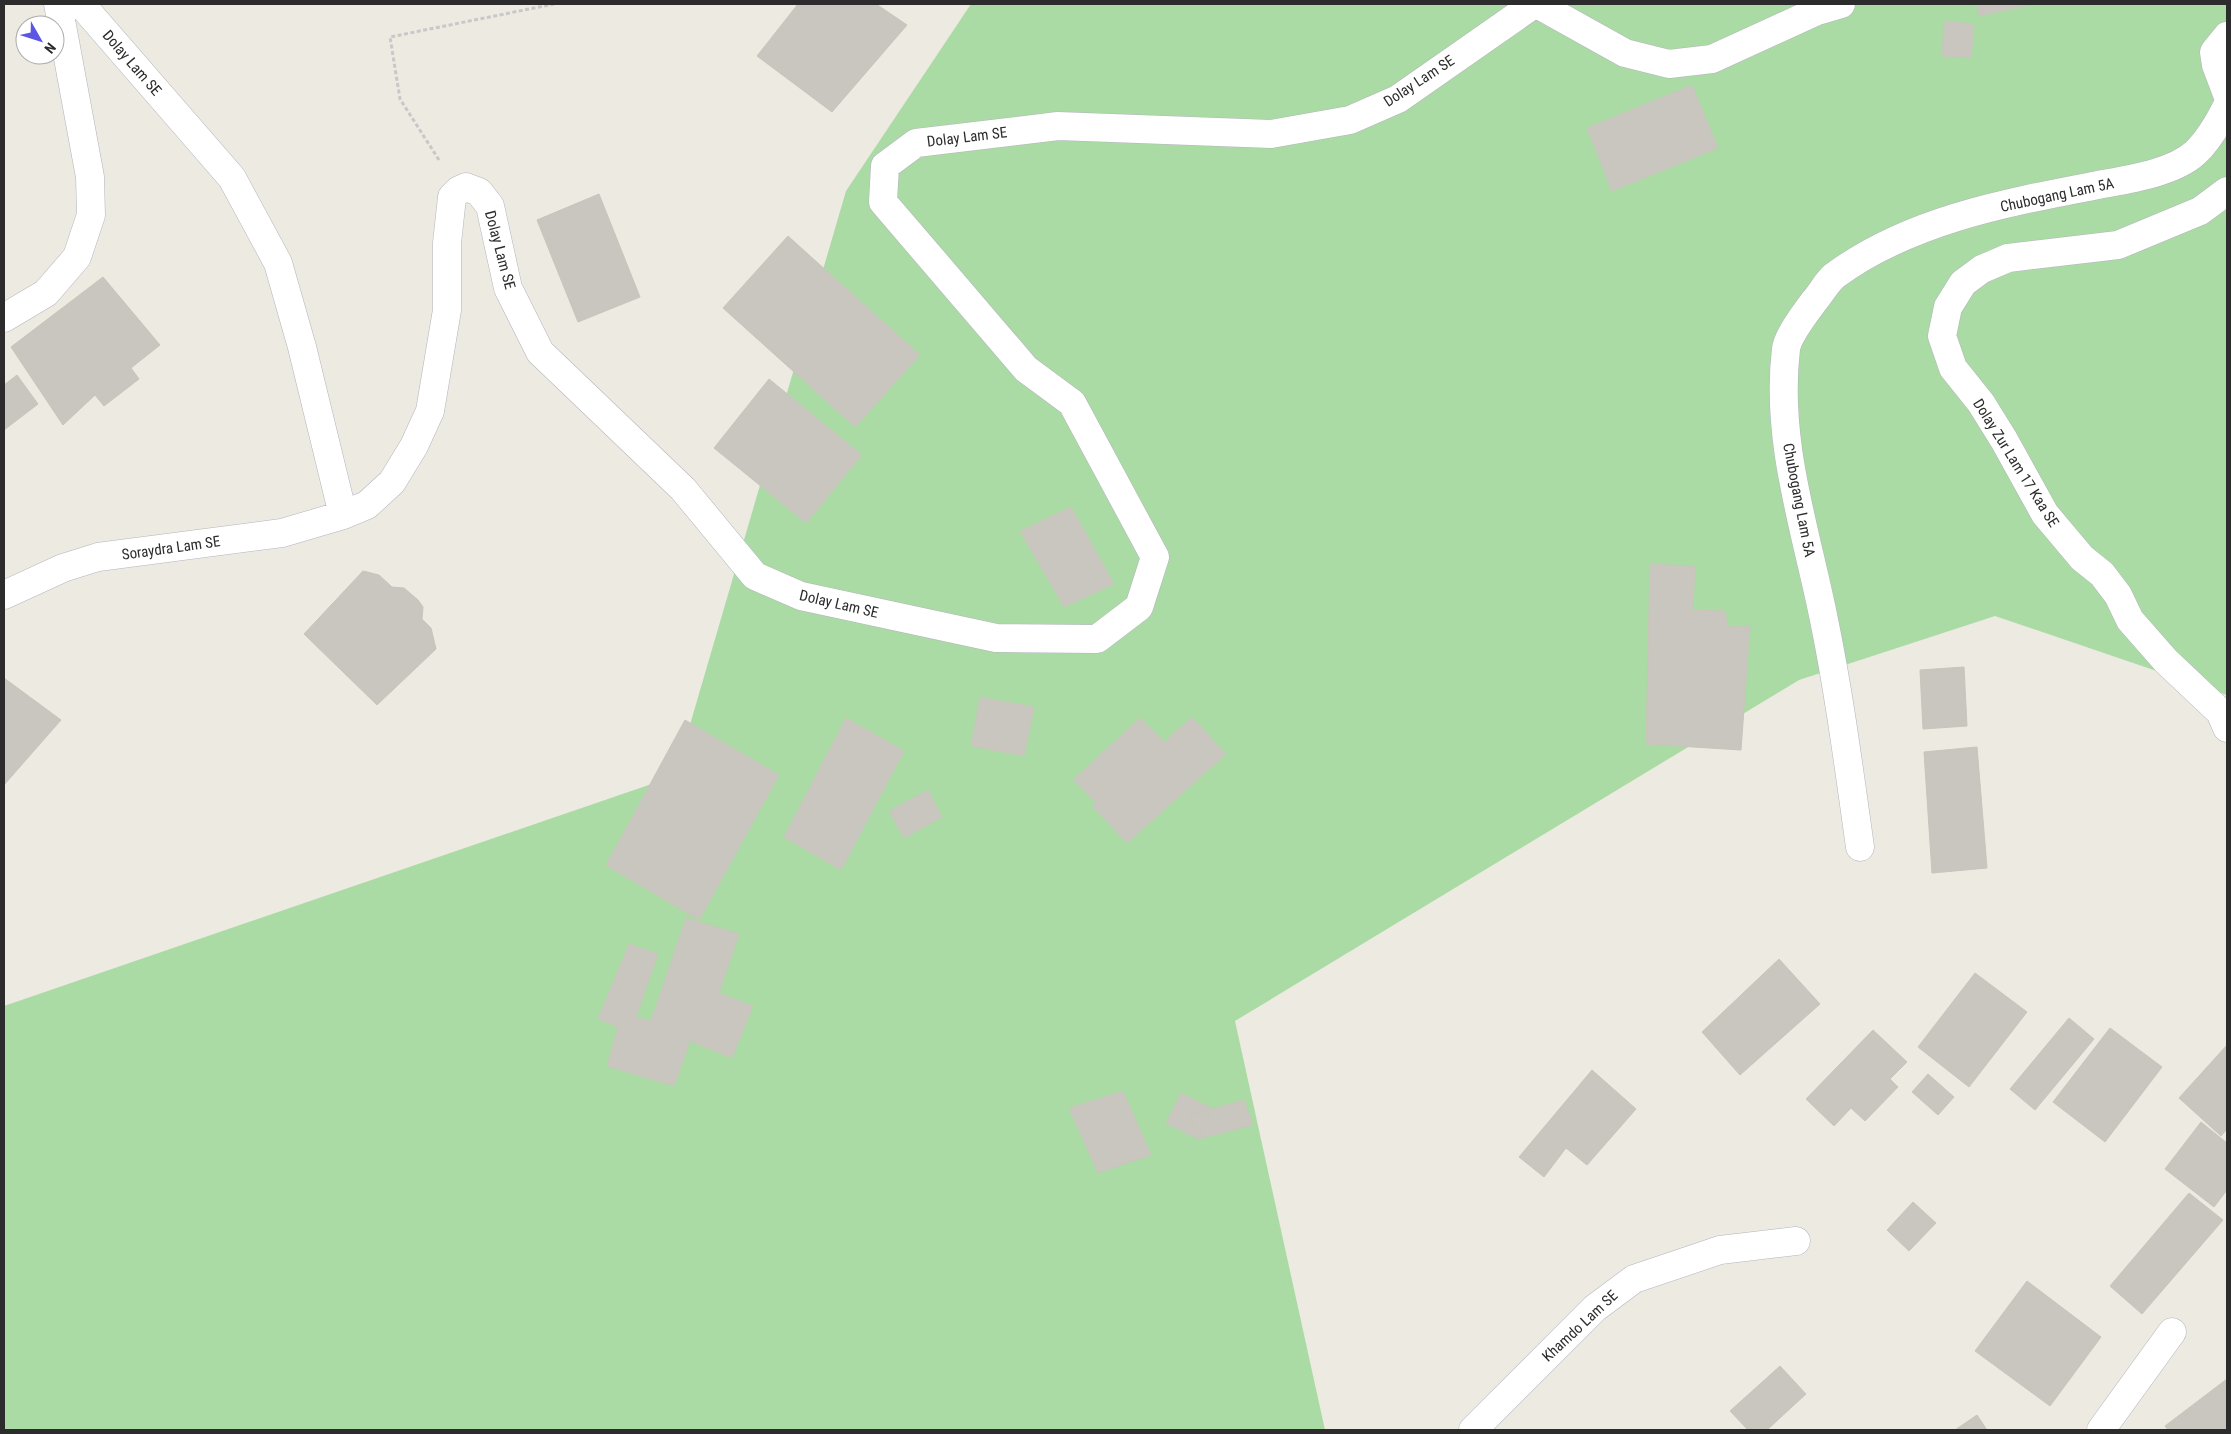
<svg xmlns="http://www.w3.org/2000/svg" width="2231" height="1434" viewBox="0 0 2231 1434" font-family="'Roboto Condensed',sans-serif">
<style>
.green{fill:#abdba4}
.building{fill:#c8c6bf;stroke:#c7c6ba}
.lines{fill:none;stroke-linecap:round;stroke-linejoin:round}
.minor-casing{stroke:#b4b4be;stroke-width:29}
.path{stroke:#c8c8c8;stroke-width:3;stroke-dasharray:4 2.5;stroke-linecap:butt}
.minor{stroke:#fff;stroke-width:28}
.labels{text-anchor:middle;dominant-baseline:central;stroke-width:4;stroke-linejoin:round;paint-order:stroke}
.street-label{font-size:15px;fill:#2c2c2c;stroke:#fff}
</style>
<rect width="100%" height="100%" fill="#eceae1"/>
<path class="green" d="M971 4H2227V695L1995 616 1799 680 1235 1021 1325 1430H4V1006L675 776 846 191Z"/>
<path class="building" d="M798 4H876L907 25 832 112 757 56Z
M1977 4H2034L1979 16Z
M1944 21 1974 24 1971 58 1942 56Z
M1692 85 1718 148 1612 191 1587 128Z
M599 194 640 297 578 322 537 220Z
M788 236 920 355 855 427 723 308Z
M103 277 160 345 131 368 139 379 104 406 95 395 63 425 11 347Z
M17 375 38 404 4 430V385Z
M769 379 862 455 806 523 714 448Z
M1071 507 1114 584 1064 607 1020 531Z
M1650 564 1695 566 1693 610 1725 611 1728 627 1750 626 1741 750 1646 744Z
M363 571 379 575 392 587 404 588 418 600 423 607 422 619 431 628 436 649 377 705 304 634Z
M1964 667 1967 726 1923 729 1920 670Z
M4 678 61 720 4 785Z
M980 697 1034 707 1024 756 971 746Z
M1192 717 1226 754 1127 843 1092 806 1096 803 1073 780 1140 718 1164 742Z
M846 718 904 751 841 870 784 837Z
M685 720 779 775 699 920 606 865Z
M1977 747 1987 868 1932 873 1924 752Z
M928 790 942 817 904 838 889 811Z
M686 918 739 934 719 993 753 1006 732 1058 690 1041 674 1086 607 1066 618 1027 598 1019 629 944 658 954 636 1017 651 1021Z
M1779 959 1820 1004 1740 1075 1702 1032Z
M1975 973 2027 1012 1969 1087 1918 1047Z
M2069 1018 2094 1039 2035 1110 2010 1089Z
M2110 1028 2162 1067 2105 1142 2053 1102Z
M1873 1030 1907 1062 1890 1079 1898 1087 1865 1121 1851 1108 1834 1126 1806 1099Z
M2227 1045V1129L2221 1136 2179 1098Z
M1592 1070 1636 1109 1587 1165 1566 1148 1544 1177 1519 1157Z
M1928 1074 1954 1097 1938 1115 1912 1092Z
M1123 1091 1151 1155 1098 1173 1069 1108Z
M1181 1093 1213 1109 1198 1139 1166 1123Z
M1244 1100 1253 1125 1198 1139 1189 1115Z
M2201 1122 2227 1143V1190L2214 1207 2165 1169Z
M2189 1193 2223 1220 2142 1314 2110 1286Z
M1913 1202 1936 1223 1909 1251 1887 1230Z
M2027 1281 2101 1337 2050 1406 1975 1351Z
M1780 1366 1806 1394 1767 1430H1748L1730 1411Z
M2227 1379V1430H2168L2165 1426Z
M1977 1415 1987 1430H1955Z"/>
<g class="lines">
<g class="minor-casing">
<path id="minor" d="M81 4 232 178 278 263 302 347 343 515
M1537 4 1625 53 1669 64 1712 59 1817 11 1841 4
M2227 36 2214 52 2216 65 2227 94
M2227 191 2200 211 2118 245 2008 258 1982 269 1963 283 1948 307 1942 336 1953 368 1981 403 2004 440 2045 514 2082 558 2102 574 2118 595 2130 620 2166 661 2220 712 2227 728
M4 318 46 293 77 257 91 215 90 177 58 4
M4 595 63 568 98 557 282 533 343 515 367 505 392 482 414 446 430 411 447 310V243L452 197 459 190 466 187 479 192 490 206 508 288 540 352 683 489 755 576 801 596 996 638 1097 639 1139 607 1155 557 1072 403 1026 369 883 202 885 166 916 143 1058 126 1271 134 1350 120 1398 99 1534 4
M1860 847C1849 769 1839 692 1823 615 1805 527 1775 440 1786 349 1788 335 1806 312 1815 300 1821 293 1827 282 1834 276 1908 221 2004 203 2093 186 2123 180 2172 174 2195 153 2209 140 2219 122 2227 106
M1473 1430 1595 1308 1634 1279 1720 1250 1796 1241
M2101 1430 2172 1332"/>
</g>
<path class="path" d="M439 160 400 99 390 37 554 4"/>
<use href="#minor" class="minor"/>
</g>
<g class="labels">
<g class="street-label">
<text transform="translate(132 63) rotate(49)">Dolay Lam SE</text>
<text transform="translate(1419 81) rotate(-33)">Dolay Lam SE</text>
<text transform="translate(967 137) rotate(-7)">Dolay Lam SE</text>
<text transform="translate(2057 195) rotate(-12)">Chubogang Lam 5A</text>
<text transform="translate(500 250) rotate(75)">Dolay Lam SE</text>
<text transform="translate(2016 463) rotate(58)">Dolay Zur Lam 17 Kaa SE</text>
<text transform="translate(1799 500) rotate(79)">Chubogang Lam 5A</text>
<text transform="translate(171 548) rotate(-8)">Soraydra Lam SE</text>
<text transform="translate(839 604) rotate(13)">Dolay Lam SE</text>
<text transform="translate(1580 1326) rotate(-43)">Khamdo Lam SE</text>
</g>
</g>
<rect width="2231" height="1434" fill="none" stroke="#2c2c2c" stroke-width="10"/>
<g transform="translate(40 40) rotate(129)"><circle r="24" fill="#ffffff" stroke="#ababab"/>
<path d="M0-4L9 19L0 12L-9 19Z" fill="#5b56e4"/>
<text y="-8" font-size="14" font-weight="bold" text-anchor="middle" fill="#2c2c2c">N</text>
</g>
</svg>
